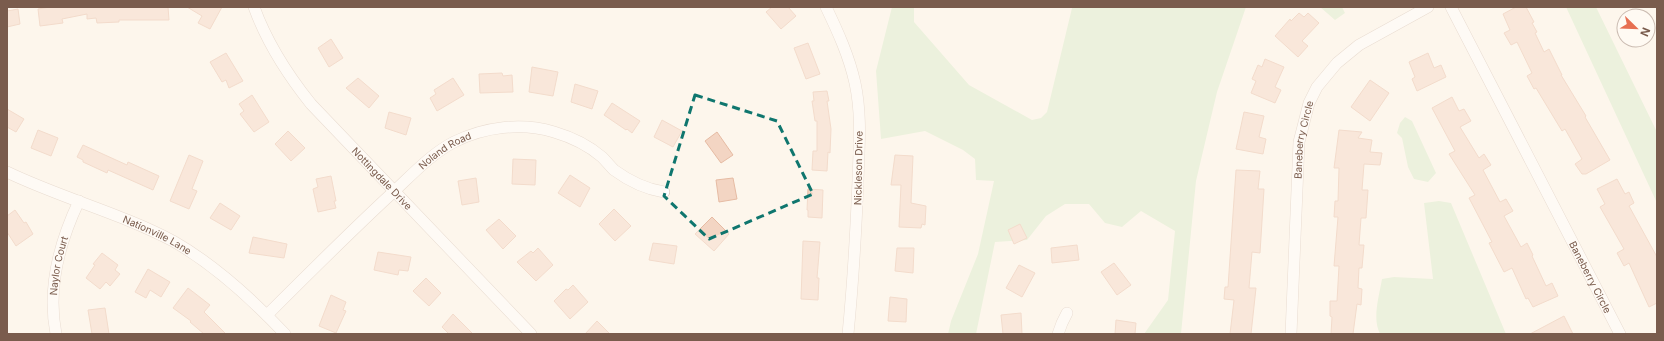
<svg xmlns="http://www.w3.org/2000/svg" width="1664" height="341" viewBox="0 0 1664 341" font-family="Inter,sans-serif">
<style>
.green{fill:#d8ecc9}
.building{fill:#f3d5c3;stroke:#e6bba3}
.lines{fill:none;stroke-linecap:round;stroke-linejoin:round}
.minor-casing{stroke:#d1beb0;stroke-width:12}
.minor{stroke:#fff;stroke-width:11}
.marked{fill:none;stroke:#0f766e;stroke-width:3;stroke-dasharray:8 5;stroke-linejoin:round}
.labels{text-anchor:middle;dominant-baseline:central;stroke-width:3;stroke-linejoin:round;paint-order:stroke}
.street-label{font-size:10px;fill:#7a5c4d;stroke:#fffaf3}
</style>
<rect width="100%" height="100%" fill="#fdf6ec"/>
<path class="green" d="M892 7H914V22L969 85 1032 120 1041 118 1047 112 1072 8 1073 7H1246L1217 92 1196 181 1181 334H1144L1168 300 1175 231 1141 211 1122 227 1105 223 1089 204H1065L1046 216 1027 240 995 242 976 334H948L951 321 978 254 994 181 976 180 975 159 963 150 925 131 881 139 876 71Z
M1320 7H1342L1345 13 1335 20Z
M1566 7H1596L1657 132V203Z
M1405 117 1412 121 1436 173 1428 182 1414 179 1408 167 1402 138 1397 133 1400 123Z
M1439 201 1451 203 1506 334H1380C1372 318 1379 297 1382 279L1394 277 1433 279 1424 203Z"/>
<path class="building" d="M50 7H168L169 20H119V22L97 23 96 18 87 19V14L62 19 63 23 40 26 38 9Z
M187 7H222L210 29 198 23 202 16Z
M772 7H788L796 16 781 29 766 12Z
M1516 7H1526L1534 22 1532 23 1537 32 1535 33 1544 52 1549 49 1562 75H1561L1586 116 1585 117 1610 160 1586 174H1582L1575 164 1582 159 1565 129 1562 131 1536 88 1534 89 1527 76 1532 73 1517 42 1511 45 1504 33 1510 30 1503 14Z
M18 9 20 24 7 27V11Z
M1299 13 1304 17 1308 13 1319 23 1302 41 1308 46 1298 57 1275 36 1290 19 1291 21Z
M331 39 343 58 329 67 318 48Z
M808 43 820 74 806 79 794 48Z
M226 53 243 81 229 88 226 80 222 82 210 62Z
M1428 53 1434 68 1441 65 1446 77 1417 91 1412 79 1415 77 1409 62Z
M1265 59 1284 67 1275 87 1281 90 1275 103 1251 93 1256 81 1252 79 1258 65 1262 67Z
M532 67 558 72 553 96 529 92Z
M502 73 503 76 512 75 513 92 480 93 479 74Z
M358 78 379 96 369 108 346 88Z
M453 78 464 95 437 111 430 98 436 94 434 90Z
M1370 80 1389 93 1370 121 1351 107Z
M575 84 598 91 592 109 571 102Z
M827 91 829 101H827L831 129 830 153 828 152 827 171 812 170 813 151H817V121H815L812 101H814L813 92Z
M252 95 269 122 254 132 240 114 244 111 239 104Z
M1452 97 1459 111 1464 109 1471 121 1460 127 1479 158 1484 154 1491 165 1483 170 1500 202 1506 199 1513 211 1504 216 1521 247 1527 243 1533 255 1532 256 1546 286 1552 283 1558 296 1533 307 1528 298 1526 299 1512 268 1504 272 1489 243 1492 242 1469 198 1475 195 1449 154 1455 151 1432 108Z
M612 103 640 121 632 133 627 129 626 130 604 115Z
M7 109 24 119 16 132 7 127Z
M389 112 411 118 406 135 385 128Z
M1244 112 1264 116 1259 137 1266 139 1263 154 1236 149Z
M662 120 682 131 673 147 654 137Z
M38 130 58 138 51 156 31 148Z
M1339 130 1362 132 1358 138 1372 140 1370 152 1382 153 1380 165 1364 164 1362 190H1368L1366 218H1361L1359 245H1364L1362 268H1359L1358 288 1362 289 1361 305 1357 304 1353 334H1331L1332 317 1330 316V301H1337L1339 266H1334L1338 217H1334L1335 201H1338L1339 168H1334Z
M288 131 305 148 291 161 275 144Z
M717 132 733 155 721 163 705 141Z
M83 145 127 165 128 162 159 176 153 190 108 170 107 173 83 162V160L77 157Z
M189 155 203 161 192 189 197 191 189 209 170 201Z
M895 155 913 156 911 203 926 206 925 225 922 224 921 228 899 227 901 185H891Z
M513 159 536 160 535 185 512 184Z
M1236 170 1260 171 1258 189H1264L1260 253 1252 252 1249 288H1256L1251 334H1230L1234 300 1224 299 1225 287H1228Z
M570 175 590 188 580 207 558 193Z
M331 176 336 201H334L336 208 318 212 313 189 318 187 316 179Z
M476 178 479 202 462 205 458 181Z
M733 178 737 199 719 202 716 180Z
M1617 179 1625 194 1629 192 1634 203 1629 206 1657 257V303L1649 307 1629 263 1624 266 1617 253 1624 249 1600 207 1605 204 1597 189Z
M808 189 823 190 822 218 808 217V210H807Z
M220 203 240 216 231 230 210 218Z
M614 209 631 226 615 241 599 224Z
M15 210 24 223 26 222 33 234 16 246 7 232V216Z
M712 217 729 234 714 251 695 234Z
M499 219 516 236 503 249 486 230Z
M1020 224 1027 238 1014 244 1008 230Z
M253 237 287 244 284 258 249 253Z
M803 241 820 242 817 278H819L818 300 801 299Z
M653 243 677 246 674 264 649 260Z
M1077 245 1079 260 1052 263 1051 248Z
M538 248 553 265 536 281 517 262 531 251 533 253Z
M897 248H914L913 273 895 271Z
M378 252 411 257 408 271 399 270 398 275 374 270Z
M102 253 118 265 115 270 120 274 110 286 106 282 100 289 86 278 95 265 93 264Z
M1114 263 1131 285 1117 295 1101 272Z
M1019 265 1035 273 1022 297 1006 288Z
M148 269 170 282 161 297 150 290 146 298 135 292Z
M426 278 441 293 429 306 413 291Z
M573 285 588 302 570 319 554 301 566 289 568 290Z
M188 288 210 305 204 312 226 334H204L190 322 191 321 173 308Z
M331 295 346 302 343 310 346 311 336 333 319 326Z
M890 297 907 299 906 322 888 321Z
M105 308 109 334H92L88 310Z
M1021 313 1022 334H1003L1001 315Z
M453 314 473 334H449L442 327Z
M1564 316 1573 334H1530Z
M1116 320 1136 323 1135 334H1115Z
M597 321 610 334H585Z"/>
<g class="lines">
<g class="minor-casing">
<g id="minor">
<path id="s1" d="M254 7C267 43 287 74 311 104L531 334"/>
<path d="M826 7C838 32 849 56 855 83 862 115 859 148 858 180 856 231 853 283 848 334"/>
<path id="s2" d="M1451 7 1620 334"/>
<path id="s3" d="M7 172C61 198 120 213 173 241 215 265 252 299 285 334"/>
<path id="s4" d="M267 315C307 275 347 235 389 196 409 178 429 155 454 142 484 127 521 122 554 132 571 137 588 145 602 157 606 161 610 166 614 170 629 181 645 189 664 192"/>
<path id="s5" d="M56 334C47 288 59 243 79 201"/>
<path d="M1058 334 1062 323 1067 313"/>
<path id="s6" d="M1291 334 1299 142 1309 103 1317 87 1337 63 1359 45 1428 7"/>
</g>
</g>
<use href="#minor" class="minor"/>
</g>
<path d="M0 0H1664V341H0ZM695 95 777 121 813 194 709 239 664 196Z" fill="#fdf6ec" fill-opacity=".55" fill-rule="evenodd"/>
<path class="marked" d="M695 95 777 121 813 194 709 239 664 196Z"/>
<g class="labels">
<g class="street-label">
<text stroke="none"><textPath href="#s6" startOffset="195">Baneberry Circle</textPath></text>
<text stroke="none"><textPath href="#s4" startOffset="243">Noland Road</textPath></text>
<text transform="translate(858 168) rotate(-89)">Nickleson Drive</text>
<text stroke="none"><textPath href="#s1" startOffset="216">Nottingdale Drive</textPath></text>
<text stroke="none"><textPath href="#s3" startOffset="163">Nationville Lane</textPath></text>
<text stroke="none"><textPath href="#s5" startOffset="69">Naylor Court</textPath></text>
<text stroke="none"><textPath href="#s2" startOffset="304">Baneberry Circle</textPath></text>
</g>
</g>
<rect width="1664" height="341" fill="none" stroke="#7a5c4d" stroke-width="16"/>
<g transform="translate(1636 28) rotate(113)"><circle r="19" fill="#fffaf3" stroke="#cabbb1"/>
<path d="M0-3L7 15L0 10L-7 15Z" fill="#e76f51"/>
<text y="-6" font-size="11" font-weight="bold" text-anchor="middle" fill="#7a5c4d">N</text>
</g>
</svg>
